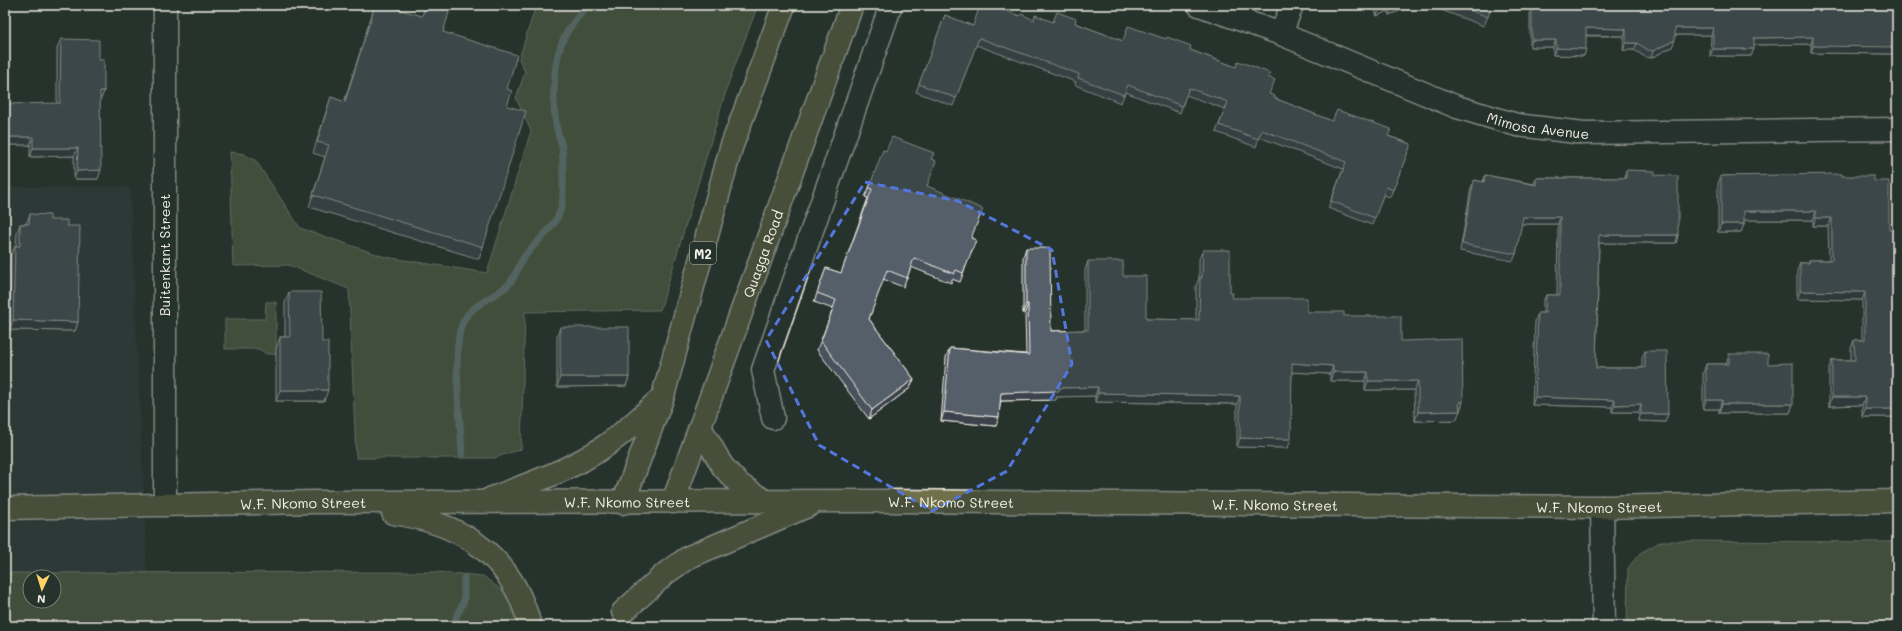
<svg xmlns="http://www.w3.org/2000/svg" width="1902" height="631" viewBox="0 0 1902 631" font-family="Mali,sans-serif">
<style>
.built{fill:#344040}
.green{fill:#626f50;stroke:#abb09c;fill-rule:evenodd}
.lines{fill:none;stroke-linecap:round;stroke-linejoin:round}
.stream{stroke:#8b9e9d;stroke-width:7}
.minor-casing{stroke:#f4f1e8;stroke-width:25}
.major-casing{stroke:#f4f1e8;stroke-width:25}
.minor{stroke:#26332d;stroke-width:22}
.major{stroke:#70704a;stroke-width:22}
.wall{fill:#48515c;stroke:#f4f1e8}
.shaded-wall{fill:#3b424b;stroke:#f4f1e8}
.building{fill:#545e6b;stroke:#f4f1e8}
.marked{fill:none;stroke:#5377dc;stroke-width:3;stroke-dasharray:8 5;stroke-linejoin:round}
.labels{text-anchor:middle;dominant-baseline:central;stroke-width:3;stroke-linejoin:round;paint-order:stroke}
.shield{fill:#26332d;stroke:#b6b8b0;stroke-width:1}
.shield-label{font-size:13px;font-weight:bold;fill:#f4f1e8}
.street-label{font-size:14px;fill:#f4f1e8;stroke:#26332d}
</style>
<rect width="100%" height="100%" fill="#26332d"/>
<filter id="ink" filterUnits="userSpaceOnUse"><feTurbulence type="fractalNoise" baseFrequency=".025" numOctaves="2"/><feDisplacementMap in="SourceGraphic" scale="8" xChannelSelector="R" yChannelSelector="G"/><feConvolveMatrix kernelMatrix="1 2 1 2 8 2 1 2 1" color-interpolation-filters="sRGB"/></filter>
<g filter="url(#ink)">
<path class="built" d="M5 187H130L147 573H5Z"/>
<path class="green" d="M536 5H758L729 81 660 310 525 312 521 449 494 458H356L349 289 289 265 233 266 230 152 244 154 256 161 300 228 385 257 487 273 531 131 516 98 525 72 519 59Z
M266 302H276V354H267L259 349H225V319H265Z
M1662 541 1897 542V626H1627L1628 568 1640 553Z
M437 572 483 576 508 595 521 626H5V573ZM30 577H54V601H30Z"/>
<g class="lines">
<path class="stream" d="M462 454C461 425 451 345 463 322 472 303 495 298 509 284 515 278 518 267 522 260 534 242 559 226 562 204 564 193 563 158 562 146 561 141 558 135 557 129 552 106 553 67 561 45 566 30 578 17 588 5
M456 626V617L464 601V578"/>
<g class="minor-casing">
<g id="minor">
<path id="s1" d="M1199 5 1281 34 1457 107 1517 125 1584 133 1897 129"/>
<path d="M1281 34 1292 5"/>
<path d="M773 418 763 370 891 5"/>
<path d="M165 505V5"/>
<path d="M1602 507 1604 626"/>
</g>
</g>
<g class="major-casing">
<g id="major">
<path d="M700 427 723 467 739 484 765 501"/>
<path d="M490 499C518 488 547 478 573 465 606 449 633 425 659 400"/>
<path id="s2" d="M673 502 852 5"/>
<path d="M623 503 663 396 731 148 784 5"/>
<path id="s3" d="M5 508 316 502 887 501 1602 507 1897 501"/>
<path d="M393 513C462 523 512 555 530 626"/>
<path d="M623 612 666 573 689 557 810 505"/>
</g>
</g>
<use href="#minor" class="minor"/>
<use href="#major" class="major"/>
</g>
<path class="wall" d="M375 5 422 16 426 5H449L443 32 507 89V106L483 247 479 259 309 207 325 157 313 153 327 109 331 97 344 102Z
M1373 5H1414L1389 15 1388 11 1377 16Z
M1434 5H1492L1484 26 1433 7Z
M1530 5H1897L1895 54 1811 53V44L1754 45 1751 56H1710L1711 35H1675L1672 47 1651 58 1645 57 1634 50H1623L1624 36H1586L1584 56 1553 55V47H1530Z
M945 15 973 26 1020 16 1034 20 1053 22 1075 23 1123 41 1190 50 1236 67 1268 78 1269 94 1274 98 1332 121 1388 136 1411 144 1390 197 1383 195 1372 225 1328 208 1343 169 1259 137 1256 147 1216 132 1225 109 1186 95 1180 113 1125 92 1121 103 1075 85 1076 82 976 45 953 106 916 92Z
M61 39 99 60 104 91 101 99H100L98 179H74V156L30 157V145H5L57 103V48Z
M886 151 931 159 927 186 971 238 976 240 960 282 952 279 951 283 911 267 903 287 883 279 869 319 914 379 910 388 869 419 817 350 833 309 814 302 826 268 841 273 868 198 865 197 869 188Z
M1626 170 1655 175 1678 235 1676 243H1599L1596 368H1642V358L1645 351 1668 414 1665 422 1638 421 1639 412H1612V407L1532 405 1535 321 1538 313H1543V302L1546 295H1557L1558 224H1521L1516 254 1513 261 1460 251 1471 188 1474 180 1483 182 1485 175 1534 184 1536 178H1624Z
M1721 176H1842L1874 181 1889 230 1897 301H1896V341H1897V417H1862V405L1829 406V368L1832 360H1851V348L1854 340H1862V300L1797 299V271L1800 263H1808L1809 260H1829L1828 226H1813V220H1744V224L1741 232H1718V184Z
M30 214 67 226 78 322 75 331 10 330 11 255 15 246H16L17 233 20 224H26Z
M1026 248 1051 331 1085 330V270L1088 261 1123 276 1146 319 1196 320V286L1199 278V259L1203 250 1230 293 1232 298 1307 312 1344 316 1401 341 1463 402 1456 420 1415 421 1414 390H1365V381H1330V374L1292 372 1288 448 1237 447V404L1095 402V396L1056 397V400L1001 401 996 426 941 421 946 357 950 348 1026 354 1025 313H1023V257Z
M289 292 322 342 324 401H276V349L280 337H285V303Z
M560 327 629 377 626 386 557 387V337Z
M1729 354 1768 364 1793 404 1790 413H1719V409H1703V373L1706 364H1726Z"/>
<path class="shaded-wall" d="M1384 5H1390L1388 11 1377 16 1380 6Z
M1393 5H1414L1389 15Z
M1586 28 1626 29 1624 36 1584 35Z
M1675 28H1713L1711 35H1672Z
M1813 37 1811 44 1751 45 1754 38Z
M1532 40H1556L1553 47H1530Z
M1675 40 1672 47 1651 58 1653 51Z
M1626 43H1637L1634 50H1623Z
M1897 44V50L1895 54 1811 53 1813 46Z
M1556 48 1586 49 1584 56 1553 55Z
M1713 49H1754L1751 56H1710Z
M100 91H104L101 99H97Z
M5 137H33L30 145H5Z
M33 148H78L74 156 30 157Z
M101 170 98 179H74L77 171Z
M1744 211H1816L1813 220H1741Z
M1523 217H1560L1558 224H1520Z
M1816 218H1832L1828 226H1813Z
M1721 224H1744L1741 232H1718Z
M1599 235H1678L1676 243H1596Z
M1800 291 1865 292 1862 300 1797 299Z
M1026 304H1028L1025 313H1023Z
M13 320 78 322 75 331 10 330Z
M1292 363 1333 366 1330 374 1288 372Z
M1333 372H1368L1365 381H1330Z
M560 377H629L626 386 557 387Z
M914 379 910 388 869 419 872 410Z
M1368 381H1418L1414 390H1365Z
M1098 387 1095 396 1056 397V400L998 401 1001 393 1059 388Z
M280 390H328L324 401H276Z
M1098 393 1240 396 1237 404 1095 402Z
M1535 397 1615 400 1612 407 1532 405Z
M1832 397H1865L1862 405 1829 406Z
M1706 400H1722L1719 409H1703Z
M1459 402H1463L1460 411Z
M1641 404 1639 412H1612L1615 405Z
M1722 404H1793L1790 413H1719Z
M1865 409H1897V417H1862Z
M1460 411 1456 420 1415 421 1418 412Z
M944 412 999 417 996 426 941 421Z
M1641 414H1668L1665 422 1638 421Z
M1240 438 1291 439 1288 448 1237 447Z"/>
<path class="building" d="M375 5H384L422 16 426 5H449L451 6 443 32 517 55 507 89 512 91 507 106 526 111 483 247 313 195 329 145 317 142 331 97 345 102Z
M980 5H989L1020 16 1021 14 1034 20 1035 15 1053 22 1057 12 1076 19 1075 23 1123 41 1128 26 1166 39 1167 37 1191 46 1190 50 1236 67 1238 61 1270 73 1268 77 1275 80 1269 94 1275 96 1274 98 1332 121 1337 110 1391 129 1388 136 1411 144 1393 190 1386 187 1375 218 1331 201 1346 162 1262 130 1258 139 1219 125 1228 102 1189 88 1182 106 1128 85 1124 95 1078 78 1079 74 979 38 956 98 919 84 945 15 973 26Z
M1456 5H1492L1488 17Z
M1532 5H1897V47L1813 46V37L1754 38V49H1713V28H1675V40L1653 51 1648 50 1637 43H1626V29L1586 28V49L1556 48V40H1532Z
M61 39 99 40V60H104V91H100L101 170 77 171 78 148H33V137H5V104L60 103Z
M892 137 934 153 931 159 936 161 927 186 983 209 971 238 976 240 963 273 956 270 954 274 914 258 907 278 887 270 869 319 914 379 872 410 821 341 836 300 817 293 826 268 841 273 872 189 869 188 883 150 886 151Z
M1626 170 1655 171V175L1678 176V235H1599L1596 368H1645V351H1667L1668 414H1641V404L1615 405V400L1535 397 1538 313H1545L1546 295H1560V217H1523L1516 254 1462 244 1474 180 1484 182 1485 175 1536 185V178H1626Z
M1842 174V176H1874V181H1889V230H1897V293H1896V341H1897V409H1865V397H1832V360H1855L1854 340H1865V292L1800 291V263H1809V260H1832V218H1816V211H1744V224H1721V176Z
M30 214 50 215V220H67V226H80L78 322 13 320 15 246H20V224H29Z
M1026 248H1050L1051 331 1088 330V261H1123V276H1146V319L1199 320 1200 277 1202 278 1203 250H1230V293H1233L1232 298H1307V312H1344V316H1401V341L1462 339 1463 402H1459L1460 411 1418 412V381H1368V372H1333V366L1292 363 1291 439 1240 438V396L1098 393V387L1059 388V391L1001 393 999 417 944 412 950 348 1029 355 1028 304H1026Z
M289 292H321L322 342H328V390H280V337H290Z
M560 327H629V377H560Z
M1729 354H1768V364L1793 363V404H1722V400H1706V364H1729Z"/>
</g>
<path d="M0 0H1902V631H0ZM865 182 958 201 1052 250 1072 364 1007 471 932 511 819 445 766 340Z" fill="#26332d" fill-opacity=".55" fill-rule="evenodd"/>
<path class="marked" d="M865 182 958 201 1052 250 1072 364 1007 471 932 511 819 445 766 340Z"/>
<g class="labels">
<rect class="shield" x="690" y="242" width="26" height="22" rx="3"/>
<g class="shield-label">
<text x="703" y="253">M2</text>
</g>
<g class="street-label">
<text stroke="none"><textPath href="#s1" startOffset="361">Mimosa Avenue</textPath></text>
<text stroke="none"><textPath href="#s2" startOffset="264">Quagga Road</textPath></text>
<text transform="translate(164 255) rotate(-90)">Buitenkant Street</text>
<text stroke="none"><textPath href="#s3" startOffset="946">W.F. Nkomo Street</textPath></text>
<text stroke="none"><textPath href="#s3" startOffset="622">W.F. Nkomo Street</textPath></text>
<text stroke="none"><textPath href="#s3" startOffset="298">W.F. Nkomo Street</textPath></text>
<text stroke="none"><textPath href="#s3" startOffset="1270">W.F. Nkomo Street</textPath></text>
<text stroke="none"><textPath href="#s3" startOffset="1594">W.F. Nkomo Street</textPath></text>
</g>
</g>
<rect width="1902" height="631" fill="none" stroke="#26332d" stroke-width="20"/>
<rect x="10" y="10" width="1882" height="611" fill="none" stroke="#f4f1e8" stroke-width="1.5" filter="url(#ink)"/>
<g transform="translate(42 589) rotate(184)"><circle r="19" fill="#26332d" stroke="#787f78"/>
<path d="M0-3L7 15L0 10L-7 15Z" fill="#ffd166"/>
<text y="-6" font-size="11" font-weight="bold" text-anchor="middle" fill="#f4f1e8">N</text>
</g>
</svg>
